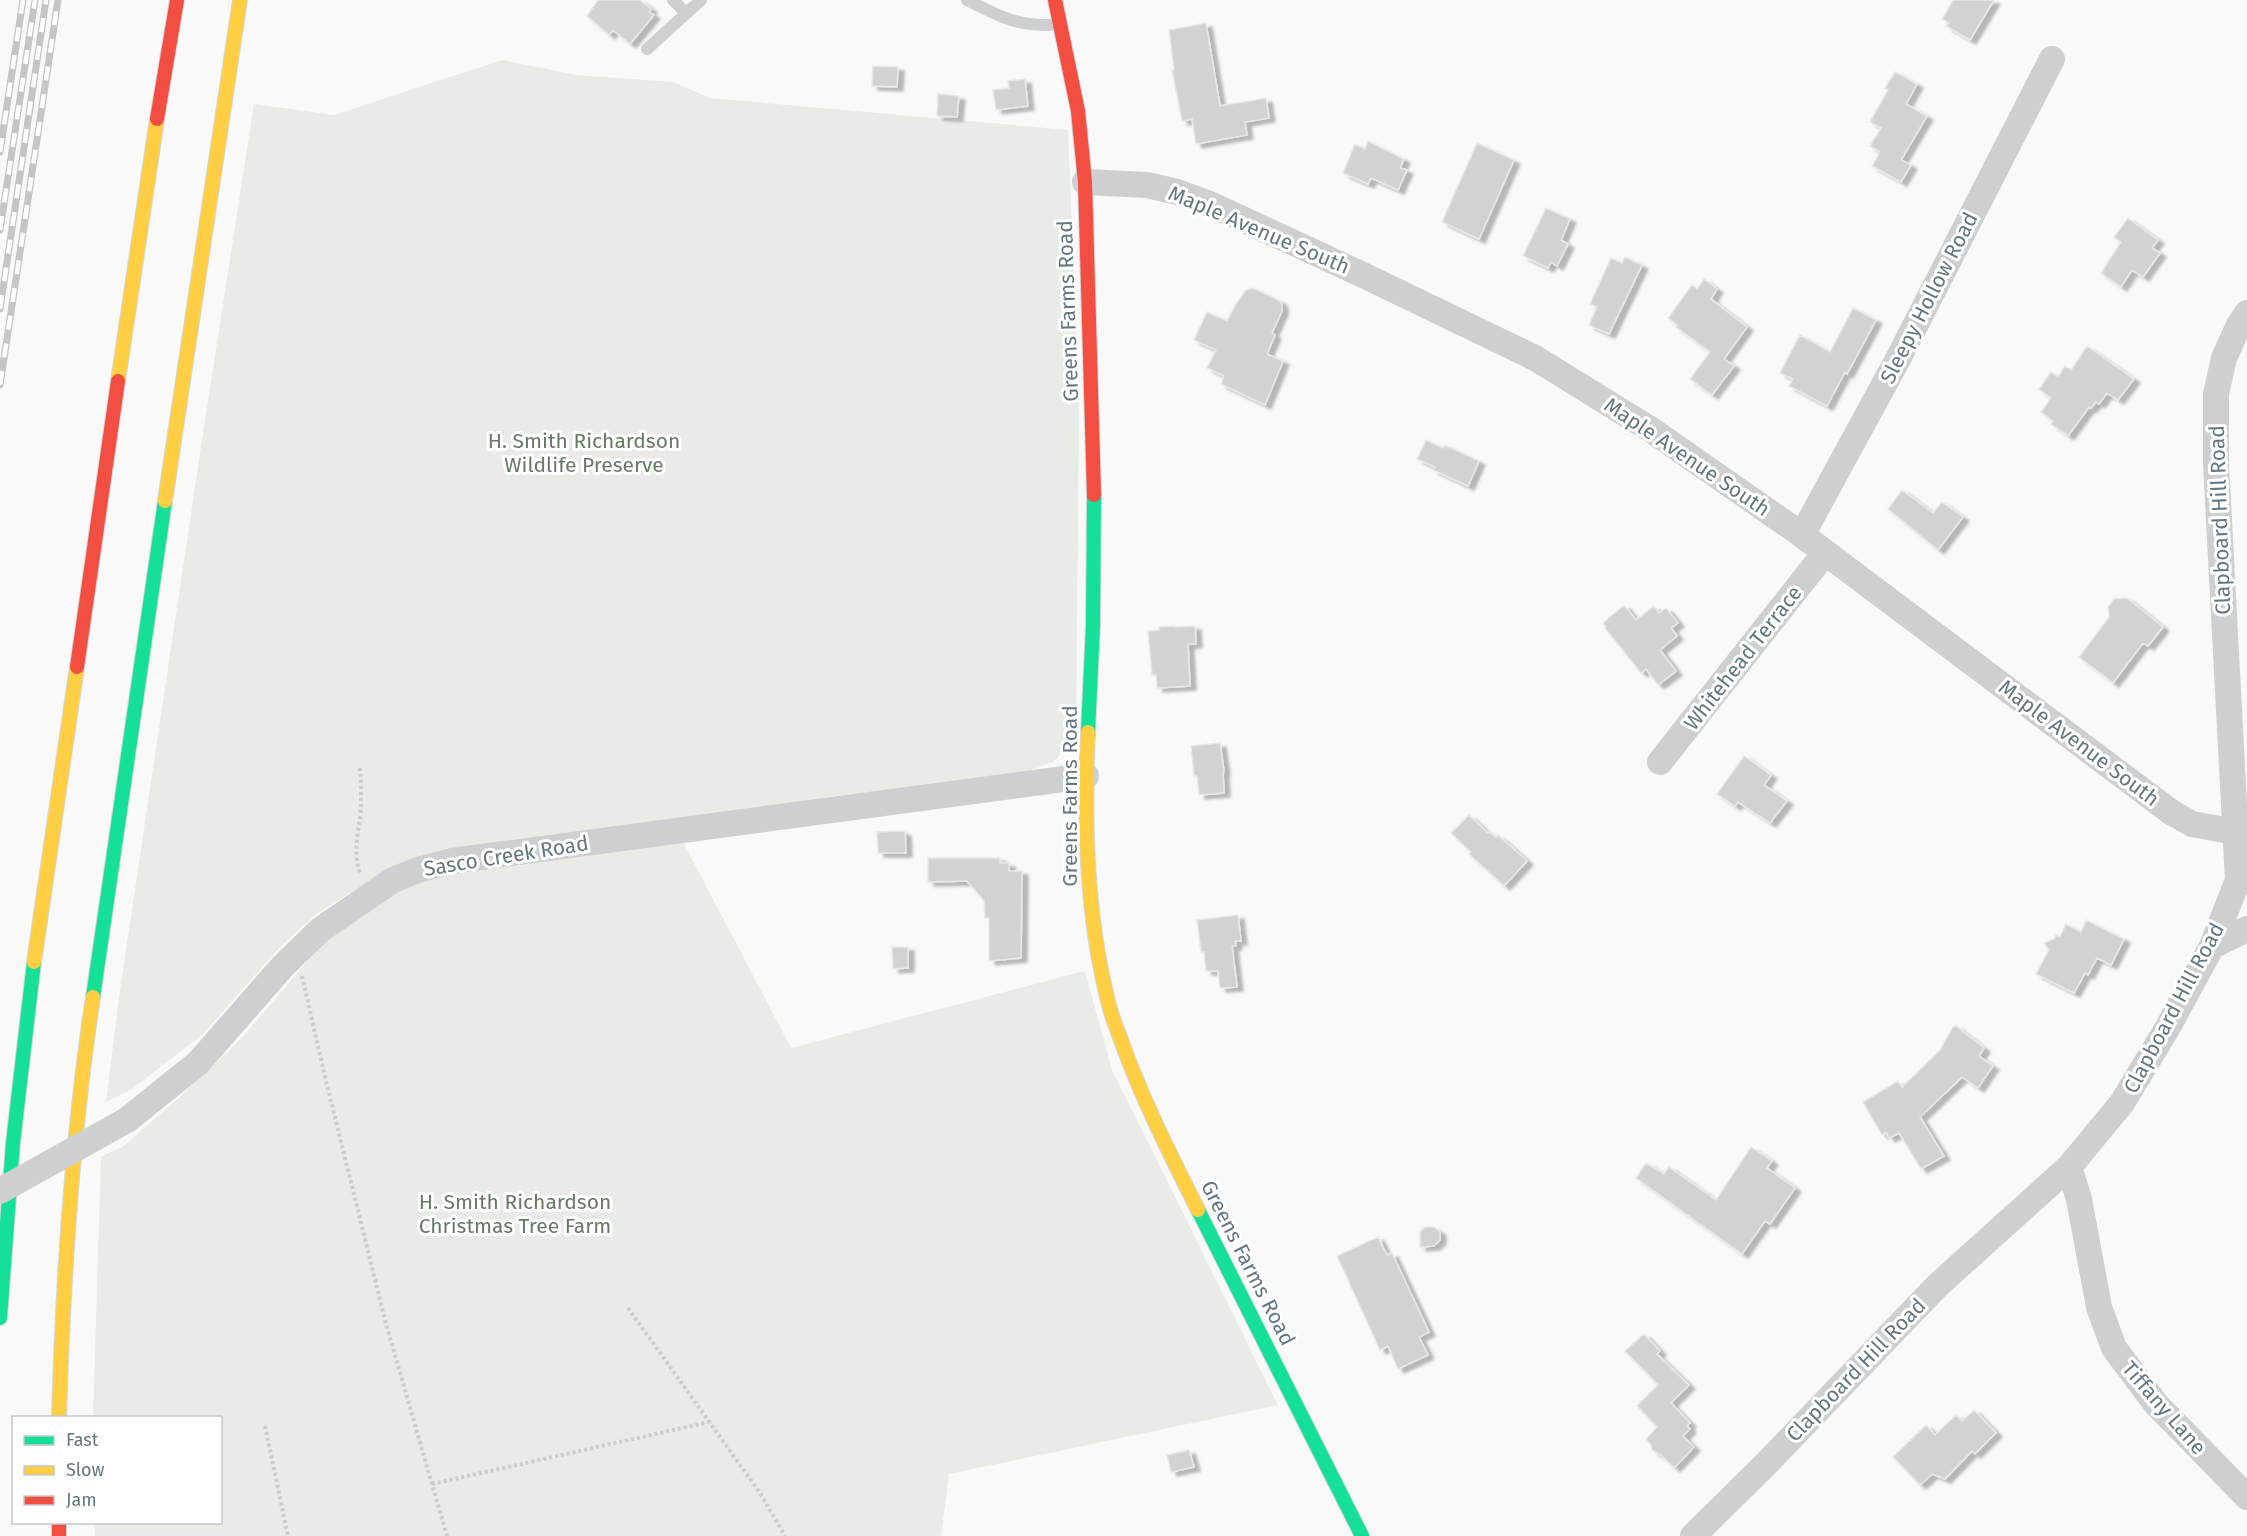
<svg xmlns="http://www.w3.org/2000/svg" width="2247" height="1536" viewBox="0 0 2247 1536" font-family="'Fira Sans',sans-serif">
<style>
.green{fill:#e8ebe6}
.building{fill:#d0d2d3;stroke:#e8e8e8;stroke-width:1.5;filter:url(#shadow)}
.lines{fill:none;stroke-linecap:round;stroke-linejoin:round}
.fast-casing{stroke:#d5d6d7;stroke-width:16}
.slow-casing{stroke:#d5d6d7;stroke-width:16}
.jam-casing{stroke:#d5d6d7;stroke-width:16}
.path{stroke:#cbcccd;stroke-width:4;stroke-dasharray:3 3;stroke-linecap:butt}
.lane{stroke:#cecfd0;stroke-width:12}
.street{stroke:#cecfd0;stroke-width:26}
.fast{stroke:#16e098;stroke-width:14}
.slow{stroke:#ffcf43;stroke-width:14}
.jam{stroke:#f24e42;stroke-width:14}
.rail-casing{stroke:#c3c5c6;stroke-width:7}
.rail{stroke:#fff;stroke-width:4.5;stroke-dasharray:14;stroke-linecap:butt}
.street-bridge{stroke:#cecfd0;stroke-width:26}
.labels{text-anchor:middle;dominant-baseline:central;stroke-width:6;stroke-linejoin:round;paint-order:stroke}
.street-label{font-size:21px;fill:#657683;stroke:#fff}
.park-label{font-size:21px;fill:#687a64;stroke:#fff}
</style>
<defs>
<filter id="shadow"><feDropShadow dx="6" dy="4" stdDeviation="1.5" flood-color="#0004"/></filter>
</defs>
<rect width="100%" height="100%" fill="#f9f9f9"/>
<path class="green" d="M502 60 576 75 673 82 710 98 1068 130 1079 396 1076 739 1053 762 1023 773 983 780 836 796 386 871 319 912 280 947 203 1034 132 1089 106 1102 120 990 202 440 254 104 334 115Z
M683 842 791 1048 1085 971 1112 1070 1278 1405 949 1474 941 1536H95L94 1523 220 1522V1418H93L101 1157 124 1146 185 1092 242 1038 320 946 348 921 401 888 432 874Z"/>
<path class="building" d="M598 0H640L651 9 649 12 654 15 630 44 613 30 609 35 587 16Z
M1953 0H1994L1970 40 1946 26 1949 23 1942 19Z
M1206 23 1220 106 1266 98 1269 118 1245 122 1247 135 1196 144 1192 119 1182 121 1172 70H1174L1169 30Z
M873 66 898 67 897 87 872 86Z
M1895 72 1917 84 1906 104 1927 116 1901 160 1911 165 1901 182 1872 166 1880 152 1870 146 1881 128 1870 122 1888 90 1885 88Z
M1025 79 1028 106 996 110 993 90 1009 88 1008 81Z
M938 94 959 96 957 117 937 116Z
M1368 141 1404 159 1400 168 1407 170 1398 190 1371 178 1368 184 1343 173 1355 144 1365 149Z
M1477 143 1514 160 1479 239 1442 222Z
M1546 208 1570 219 1561 240 1568 244 1557 266 1551 262 1548 268 1523 256Z
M2128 218 2158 240 2152 248 2160 253 2143 277 2132 270 2121 287 2101 273 2121 242 2114 237Z
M1625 257 1642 265 1609 334 1589 325 1597 307 1590 304 1611 258 1622 263Z
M1704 279 1717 289 1711 299 1747 327 1724 359 1734 366 1712 395 1690 379 1710 352 1676 327 1677 325 1668 318 1692 285 1697 289Z
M1253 288 1280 301 1282 305V311L1272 333 1275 335 1267 354 1283 361 1265 405 1221 384 1224 376 1207 368 1216 350 1194 340 1207 312 1227 321 1236 304 1246 290Z
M1853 308 1876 320 1847 374 1845 372 1827 406 1789 386 1793 379 1780 373 1800 335 1830 352Z
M2087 346 2134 379 2118 400 2107 393 2099 404 2096 402 2091 408 2089 407 2068 436 2051 424 2053 421 2041 412 2051 398 2039 389 2051 372 2058 377 2065 366 2071 370Z
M1426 440 1443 448 1445 445 1479 461 1468 486 1433 470 1435 467 1417 459Z
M1902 490 1933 513 1942 502 1963 517 1938 550 1888 509Z
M2125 598H2127L2163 627 2148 646 2143 643 2113 683 2079 657 2109 617 2108 607 2114 599Z
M1624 605 1636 620 1654 606 1659 613 1666 608 1678 623 1671 628 1677 636 1660 650 1676 671 1658 685 1646 669 1641 673 1605 628 1606 627 1603 623Z
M1175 626V627L1195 626 1196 642V644H1188L1190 686 1157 688 1156 675H1152L1148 631 1159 630V627Z
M1220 743 1224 771 1223 774 1224 793 1199 795 1197 776H1194L1191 746Z
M1744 756 1771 775 1764 785 1787 801 1770 823 1738 802 1735 806 1717 794Z
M1469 815 1488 833 1489 832 1496 837 1498 835 1527 861 1504 886 1469 854 1471 852 1451 833Z
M901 831 905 832 906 853H878L877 832Z
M928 858H1000V863H1009V871H1022L1021 958 989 961V918H985L984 901 967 881 928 882Z
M1238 915 1241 941H1235L1236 946H1232L1237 987 1220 988 1218 971H1206L1204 952H1201L1197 920Z
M2086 920 2124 939 2111 965 2097 958 2088 975 2085 973 2074 993 2036 974 2049 950 2044 943 2054 939 2056 935 2060 937 2066 924 2081 932Z
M892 947H908V968L893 969Z
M1956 1026 1984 1048 1979 1056 1993 1066 1978 1088 1962 1077 1920 1117 1944 1156 1921 1169 1899 1133 1889 1138 1886 1132 1882 1135 1863 1102 1898 1081 1902 1087 1940 1050 1953 1027Z
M1751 1147 1772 1161 1767 1168 1795 1188 1770 1224 1765 1221 1742 1254 1636 1178 1646 1163 1664 1174 1669 1167 1716 1200Z
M1425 1227H1434L1440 1232V1240L1434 1246 1420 1247V1232Z
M1378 1237 1387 1255 1392 1253 1429 1332 1419 1337 1428 1355 1398 1369 1388 1346 1380 1350 1337 1256Z
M1644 1334 1660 1351 1657 1354 1689 1385 1671 1403 1690 1423 1687 1426 1690 1429 1683 1436 1694 1447 1674 1468 1661 1455 1652 1450 1651 1445 1646 1439 1657 1427 1637 1406 1658 1385 1625 1351Z
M1974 1410 1996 1433 1975 1454 1972 1451 1945 1479 1932 1474 1920 1485 1893 1457 1926 1425 1935 1435 1956 1415 1962 1421Z
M1189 1450 1194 1467 1171 1472 1167 1455Z"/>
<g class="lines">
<g class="fast-casing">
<path id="fast" d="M1088 732 1093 625 1094 495
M93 997 165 501
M1198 1210 1362 1536
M0 1318 13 1143 34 962"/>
</g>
<g class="slow-casing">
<path id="slow" d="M118 381 157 119
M165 501 240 0
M1088 732C1084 823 1086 916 1109 1005 1112 1018 1118 1031 1122 1043 1143 1101 1171 1156 1198 1210
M34 962 77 667
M59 1418C63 1277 72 1136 93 997"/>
</g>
<g class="jam-casing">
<path id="jam" d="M1055 0 1078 111 1085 182 1094 495
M157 119 177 0
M77 667 118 381
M59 1522V1536"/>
</g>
<path class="path" d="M360 768C361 780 361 793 361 806 360 829 351 852 361 875
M302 976 326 1081 386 1324 447 1536
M628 1308 760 1493 785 1536
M265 1426 288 1536
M432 1484 709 1422"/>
<path class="lane" d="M673 0 686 13
M967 0C998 16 1023 29 1059 24
M647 49 701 0"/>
<path class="street" d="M1085 182 1147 185 1177 192 1212 205 1363 275 1535 358 1650 429 1802 535 2171 812 2192 824 2236 832
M1802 535 1898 359 2052 59
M1660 762 1825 553
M2212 946 2247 929
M127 1120 198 1063 283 966 320 930 393 880 418 870 452 861 1086 776
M2069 1167 2079 1199 2099 1307 2114 1348 2156 1404 2247 1497
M1693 1536 1766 1464 1938 1285 2069 1167 2122 1103 2168 1027 2212 946 2238 880 2216 464V394L2224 358 2239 325 2247 313"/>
<use href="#fast" class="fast"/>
<use href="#slow" class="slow"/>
<use href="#jam" class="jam"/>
<g class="rail-casing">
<path id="rail" d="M0 152 23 0
M0 230 35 0
M0 309 46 0
M0 385 58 0"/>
</g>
<use href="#rail" class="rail"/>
<path class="street-bridge" d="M0 1191 127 1120"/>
</g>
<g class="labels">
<g class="street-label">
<text transform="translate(1259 230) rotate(23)">Maple Avenue South</text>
<text transform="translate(1929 298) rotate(-63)">Sleepy Hollow Road</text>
<text transform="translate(1068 311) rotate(-92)">Greens Farms Road</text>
<text transform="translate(1687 457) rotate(34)">Maple Avenue South</text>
<text transform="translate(2220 520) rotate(-92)">Clapboard Hill Road</text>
<text transform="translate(1743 658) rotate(-52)">Whitehead Terrace</text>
<text transform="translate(2079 743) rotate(37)">Maple Avenue South</text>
<text transform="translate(1070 796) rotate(-90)">Greens Farms Road</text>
<text transform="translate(506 856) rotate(-9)">Sasco Creek Road</text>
<text transform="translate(2174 1008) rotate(-62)">Clapboard Hill Road</text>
<text transform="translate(1248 1263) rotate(63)">Greens Farms Road</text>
<text transform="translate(1856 1370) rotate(-46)">Clapboard Hill Road</text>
<text transform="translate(2164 1408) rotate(49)">Tiffany Lane</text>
</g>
<g class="park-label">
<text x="584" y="441">H. Smith Richardson<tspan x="584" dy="24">Wildlife Preserve</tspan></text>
<text x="515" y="1202">H. Smith Richardson<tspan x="515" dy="24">Christmas Tree Farm</tspan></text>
</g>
</g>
<rect x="12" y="1416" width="210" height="108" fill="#ffffff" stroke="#c1c8cd" stroke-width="1.5"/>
<rect x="24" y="1436" width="30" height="9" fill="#16e098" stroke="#c1c8cd" stroke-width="1.5"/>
<text x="66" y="1446" font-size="18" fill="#657683">Fast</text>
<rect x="24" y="1466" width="30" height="9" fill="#ffcf43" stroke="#c1c8cd" stroke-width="1.5"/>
<text x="66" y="1476" font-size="18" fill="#657683">Slow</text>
<rect x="24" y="1496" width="30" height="9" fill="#f24e42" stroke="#c1c8cd" stroke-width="1.5"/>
<text x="66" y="1506" font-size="18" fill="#657683">Jam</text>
</svg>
